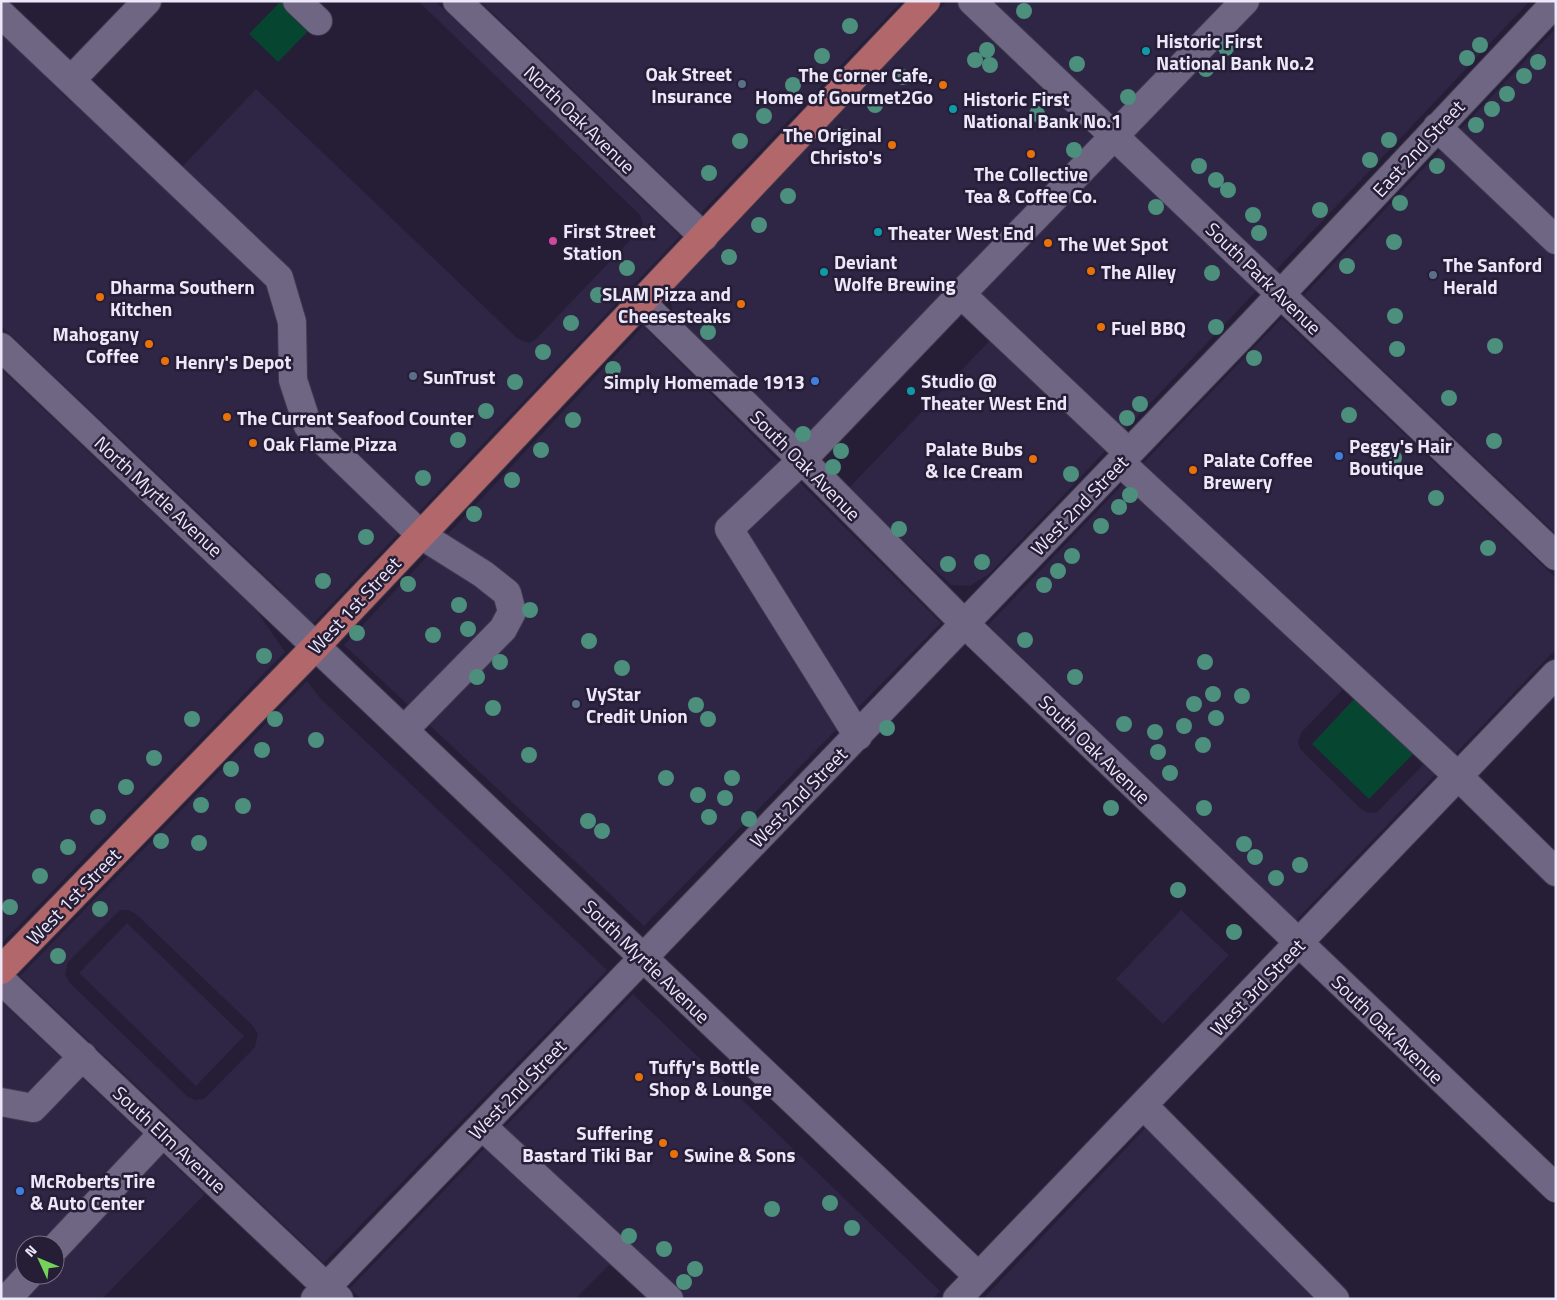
<svg xmlns="http://www.w3.org/2000/svg" width="1557" height="1300" viewBox="0 0 1557 1300" font-family="'Titillium Web',sans-serif">
<style>
.built{fill:#2f2544;fill-rule:evenodd}
.green{fill:#064530}
.lines{fill:none;stroke-linecap:round;stroke-linejoin:round}
.minor-casing{stroke:#40394e;stroke-width:30}
.major-casing{stroke:#40394e;stroke-width:30}
.minor{stroke:#6f6684;stroke-width:28}
.major{stroke:#b2686b;stroke-width:28}
.tree{fill:#4c8f7d}
.culture-dot{fill:#0f9aa8;stroke:#261e37;stroke-width:2}
.service-dot{fill:#5c6f8a;stroke:#261e37;stroke-width:2}
.food-dot{fill:#e8710a;stroke:#261e37;stroke-width:2}
.hotel-dot{fill:#d1479c;stroke:#261e37;stroke-width:2}
.shop-dot{fill:#3f7fe0;stroke:#261e37;stroke-width:2}
.labels{text-anchor:middle;dominant-baseline:central;stroke-width:5;stroke-linejoin:round;paint-order:stroke}
.poi-label{font-size:19px;font-weight:bold;fill:#ece8f9;stroke:#261e37;text-anchor:start}
.street-label{font-size:19px;fill:#ece8f9;stroke:#261e37}
</style>
<rect width="100%" height="100%" fill="#261e37"/>
<path class="built" d="M418 1H435L680 236 308 629 280 590 1 326V7L61 65 47 79 72 103 86 90 175 170 183 166 256 89 517 338 529 343 536 339 639 231 643 224 640 215Z
M480 1H902L701 213Z
M947 1H1530L989 574 970 586 951 585 848 489 994 336 952 294 806 445 677 322 672 312 671 301 675 286Z
M1556 28V534L1304 295Z
M1282 318 1556 578V649L1296 920 988 625ZM1345 687 1425 763 1377 812 1368 813 1360 808 1300 749 1298 741 1301 733Z
M643 326 941 623 644 926 344 645Z
M1 369 257 611 285 652 1 944Z
M307 681 321 699 607 970 324 1263 20 976ZM120 910H128L136 914 253 1026 258 1034 255 1047 204 1099 195 1100 187 1096 70 983 65 974 68 962Z
M1181 910 1229 955 1163 1024 1116 979Z
M127 923 244 1036 196 1086 79 973Z
M633 994 940 1291 933 1299H658L616 1258 575 1299H361L350 1288Z
M1 1001 205 1194 102 1299H1ZM25 1245H55V1275H25Z
M1151 1122 1338 1299H983Z"/>
<path class="green" d="M281 1H290L314 25 278 62 249 34Z
M1356 697 1414 753 1369 799 1312 744Z"/>
<g class="lines">
<g class="minor-casing">
<path id="minor" d="M297 1 318 21
M457 1 704 237
M972 1 1556 556
M1 14 279 278 292 322 293 380 308 426 421 535 483 574 507 593 512 612 503 629 404 730
M71 80 147 1
M1437 127 1556 240
M961 294 1245 1
M641 302 802 460 965 624 1556 1188
M1 347 978 1276
M1120 462 1458 776 1556 872
M858 736 729 529 802 460 961 294 1129 453
M1 980 339 1299
M1 1102 33 1108 83 1056
M1143 1105 1335 1299
M482 1126 669 1299
M55 1248 163 1133
M7 1299 29 1275
M315 1299 1245 332 1556 2
M957 1299 1556 674"/>
</g>
<g class="major-casing">
<path id="major" d="M1 970 315 647 926 1"/>
</g>
<use href="#minor" class="minor"/>
<use href="#major" class="major"/>
</g>
<g class="tree">
<circle cx="1024" cy="11" r="8"/>
<circle cx="850" cy="26" r="8"/>
<circle cx="1480" cy="45" r="8"/>
<circle cx="1226" cy="48" r="8"/>
<circle cx="987" cy="50" r="8"/>
<circle cx="822" cy="56" r="8"/>
<circle cx="1467" cy="58" r="8"/>
<circle cx="975" cy="60" r="8"/>
<circle cx="1538" cy="62" r="8"/>
<circle cx="1077" cy="64" r="8"/>
<circle cx="990" cy="65" r="8"/>
<circle cx="1206" cy="69" r="8"/>
<circle cx="1524" cy="76" r="8"/>
<circle cx="903" cy="77" r="8"/>
<circle cx="793" cy="85" r="8"/>
<circle cx="1507" cy="94" r="8"/>
<circle cx="1128" cy="97" r="8"/>
<circle cx="875" cy="105" r="8"/>
<circle cx="1492" cy="109" r="8"/>
<circle cx="1037" cy="114" r="8"/>
<circle cx="764" cy="116" r="8"/>
<circle cx="1476" cy="125" r="8"/>
<circle cx="845" cy="137" r="8"/>
<circle cx="1389" cy="140" r="8"/>
<circle cx="740" cy="141" r="8"/>
<circle cx="1074" cy="150" r="8"/>
<circle cx="1370" cy="160" r="8"/>
<circle cx="1199" cy="166" r="8"/>
<circle cx="1437" cy="166" r="8"/>
<circle cx="709" cy="173" r="8"/>
<circle cx="1216" cy="180" r="8"/>
<circle cx="1228" cy="190" r="8"/>
<circle cx="788" cy="196" r="8"/>
<circle cx="1400" cy="203" r="8"/>
<circle cx="1156" cy="207" r="8"/>
<circle cx="1320" cy="210" r="8"/>
<circle cx="1253" cy="215" r="8"/>
<circle cx="759" cy="225" r="8"/>
<circle cx="1259" cy="233" r="8"/>
<circle cx="1394" cy="242" r="8"/>
<circle cx="729" cy="257" r="8"/>
<circle cx="1347" cy="266" r="8"/>
<circle cx="627" cy="268" r="8"/>
<circle cx="1212" cy="273" r="8"/>
<circle cx="598" cy="295" r="8"/>
<circle cx="1395" cy="316" r="8"/>
<circle cx="571" cy="323" r="8"/>
<circle cx="1216" cy="327" r="8"/>
<circle cx="708" cy="332" r="8"/>
<circle cx="1495" cy="346" r="8"/>
<circle cx="1397" cy="349" r="8"/>
<circle cx="543" cy="352" r="8"/>
<circle cx="1254" cy="358" r="8"/>
<circle cx="613" cy="369" r="8"/>
<circle cx="515" cy="382" r="8"/>
<circle cx="1449" cy="398" r="8"/>
<circle cx="1140" cy="404" r="8"/>
<circle cx="486" cy="411" r="8"/>
<circle cx="1349" cy="415" r="8"/>
<circle cx="1127" cy="418" r="8"/>
<circle cx="573" cy="420" r="8"/>
<circle cx="803" cy="434" r="8"/>
<circle cx="458" cy="440" r="8"/>
<circle cx="1494" cy="441" r="8"/>
<circle cx="541" cy="450" r="8"/>
<circle cx="841" cy="451" r="8"/>
<circle cx="1394" cy="458" r="8"/>
<circle cx="833" cy="467" r="8"/>
<circle cx="1071" cy="474" r="8"/>
<circle cx="423" cy="478" r="8"/>
<circle cx="512" cy="480" r="8"/>
<circle cx="1130" cy="495" r="8"/>
<circle cx="1436" cy="498" r="8"/>
<circle cx="1119" cy="507" r="8"/>
<circle cx="474" cy="514" r="8"/>
<circle cx="1101" cy="526" r="8"/>
<circle cx="899" cy="529" r="8"/>
<circle cx="366" cy="537" r="8"/>
<circle cx="1488" cy="548" r="8"/>
<circle cx="1072" cy="556" r="8"/>
<circle cx="982" cy="562" r="8"/>
<circle cx="948" cy="564" r="8"/>
<circle cx="1058" cy="571" r="8"/>
<circle cx="323" cy="581" r="8"/>
<circle cx="408" cy="584" r="8"/>
<circle cx="1044" cy="585" r="8"/>
<circle cx="459" cy="605" r="8"/>
<circle cx="530" cy="610" r="8"/>
<circle cx="468" cy="629" r="8"/>
<circle cx="357" cy="633" r="8"/>
<circle cx="433" cy="635" r="8"/>
<circle cx="1025" cy="640" r="8"/>
<circle cx="589" cy="641" r="8"/>
<circle cx="264" cy="656" r="8"/>
<circle cx="500" cy="662" r="8"/>
<circle cx="1205" cy="662" r="8"/>
<circle cx="622" cy="668" r="8"/>
<circle cx="477" cy="677" r="8"/>
<circle cx="1075" cy="677" r="8"/>
<circle cx="1213" cy="694" r="8"/>
<circle cx="1242" cy="696" r="8"/>
<circle cx="1194" cy="704" r="8"/>
<circle cx="696" cy="705" r="8"/>
<circle cx="493" cy="708" r="8"/>
<circle cx="1216" cy="718" r="8"/>
<circle cx="192" cy="719" r="8"/>
<circle cx="275" cy="719" r="8"/>
<circle cx="708" cy="719" r="8"/>
<circle cx="1124" cy="724" r="8"/>
<circle cx="1184" cy="726" r="8"/>
<circle cx="887" cy="728" r="8"/>
<circle cx="1155" cy="732" r="8"/>
<circle cx="316" cy="740" r="8"/>
<circle cx="1203" cy="745" r="8"/>
<circle cx="262" cy="750" r="8"/>
<circle cx="1158" cy="752" r="8"/>
<circle cx="529" cy="755" r="8"/>
<circle cx="154" cy="758" r="8"/>
<circle cx="231" cy="769" r="8"/>
<circle cx="1170" cy="773" r="8"/>
<circle cx="666" cy="778" r="8"/>
<circle cx="732" cy="778" r="8"/>
<circle cx="126" cy="787" r="8"/>
<circle cx="698" cy="795" r="8"/>
<circle cx="725" cy="798" r="8"/>
<circle cx="201" cy="805" r="8"/>
<circle cx="243" cy="806" r="8"/>
<circle cx="1111" cy="808" r="8"/>
<circle cx="1204" cy="808" r="8"/>
<circle cx="98" cy="817" r="8"/>
<circle cx="709" cy="817" r="8"/>
<circle cx="749" cy="819" r="8"/>
<circle cx="588" cy="821" r="8"/>
<circle cx="602" cy="831" r="8"/>
<circle cx="161" cy="841" r="8"/>
<circle cx="199" cy="843" r="8"/>
<circle cx="1244" cy="844" r="8"/>
<circle cx="68" cy="847" r="8"/>
<circle cx="1255" cy="857" r="8"/>
<circle cx="1300" cy="865" r="8"/>
<circle cx="40" cy="876" r="8"/>
<circle cx="1276" cy="878" r="8"/>
<circle cx="1178" cy="890" r="8"/>
<circle cx="10" cy="907" r="8"/>
<circle cx="100" cy="909" r="8"/>
<circle cx="1234" cy="932" r="8"/>
<circle cx="58" cy="956" r="8"/>
<circle cx="830" cy="1203" r="8"/>
<circle cx="772" cy="1209" r="8"/>
<circle cx="852" cy="1228" r="8"/>
<circle cx="629" cy="1236" r="8"/>
<circle cx="664" cy="1249" r="8"/>
<circle cx="695" cy="1269" r="8"/>
<circle cx="684" cy="1282" r="8"/>
</g>
<g class="culture-dot">
<circle cx="1146" cy="51" r="5"/>
<circle cx="953" cy="109" r="5"/>
<circle cx="878" cy="232" r="5"/>
<circle cx="824" cy="272" r="5"/>
<circle cx="911" cy="391" r="5"/>
</g>
<g class="service-dot">
<circle cx="742" cy="84" r="5"/>
<circle cx="1433" cy="275" r="5"/>
<circle cx="413" cy="376" r="5"/>
<circle cx="576" cy="704" r="5"/>
</g>
<g class="food-dot">
<circle cx="943" cy="85" r="5"/>
<circle cx="892" cy="145" r="5"/>
<circle cx="1031" cy="154" r="5"/>
<circle cx="1048" cy="243" r="5"/>
<circle cx="1091" cy="271" r="5"/>
<circle cx="100" cy="297" r="5"/>
<circle cx="741" cy="304" r="5"/>
<circle cx="1101" cy="327" r="5"/>
<circle cx="149" cy="344" r="5"/>
<circle cx="165" cy="361" r="5"/>
<circle cx="227" cy="417" r="5"/>
<circle cx="253" cy="443" r="5"/>
<circle cx="1033" cy="459" r="5"/>
<circle cx="1193" cy="470" r="5"/>
<circle cx="639" cy="1077" r="5"/>
<circle cx="663" cy="1143" r="5"/>
<circle cx="674" cy="1154" r="5"/>
</g>
<circle class="hotel-dot" cx="553" cy="241" r="5"/>
<g class="shop-dot">
<circle cx="815" cy="381" r="5"/>
<circle cx="1339" cy="456" r="5"/>
<circle cx="20" cy="1191" r="5"/>
</g>
<g class="labels">
<g class="poi-label">
<text x="1156" y="40">Historic First<tspan x="1156" dy="22">National Bank No.2</tspan></text>
<text x="732" y="73" text-anchor="end">Oak Street<tspan x="732" dy="22">Insurance</tspan></text>
<text x="933" y="74" text-anchor="end">The Corner Cafe,<tspan x="933" dy="22">Home of Gourmet2Go</tspan></text>
<text x="963" y="98">Historic First<tspan x="963" dy="22">National Bank No.1</tspan></text>
<text x="882" y="134" text-anchor="end">The Original<tspan x="882" dy="22">Christo's</tspan></text>
<text x="1031" y="173" text-anchor="middle">The Collective<tspan x="1031" dy="22">Tea &amp; Coffee Co.</tspan></text>
<text x="563" y="230">First Street<tspan x="563" dy="22">Station</tspan></text>
<text x="888" y="232">Theater West End</text>
<text x="1058" y="243">The Wet Spot</text>
<text x="834" y="261">Deviant<tspan x="834" dy="22">Wolfe Brewing</tspan></text>
<text x="1443" y="264">The Sanford<tspan x="1443" dy="22">Herald</tspan></text>
<text x="1101" y="271">The Alley</text>
<text x="110" y="286">Dharma Southern<tspan x="110" dy="22">Kitchen</tspan></text>
<text x="731" y="293" text-anchor="end">SLAM Pizza and<tspan x="731" dy="22">Cheesesteaks</tspan></text>
<text x="1111" y="327">Fuel BBQ</text>
<text x="139" y="333" text-anchor="end">Mahogany<tspan x="139" dy="22">Coffee</tspan></text>
<text x="175" y="361">Henry's Depot</text>
<text x="423" y="376">SunTrust</text>
<text x="921" y="380">Studio @<tspan x="921" dy="22">Theater West End</tspan></text>
<text x="805" y="381" text-anchor="end">Simply Homemade 1913</text>
<text x="237" y="417">The Current Seafood Counter</text>
<text x="263" y="443">Oak Flame Pizza</text>
<text x="1349" y="445">Peggy's Hair<tspan x="1349" dy="22">Boutique</tspan></text>
<text x="1023" y="448" text-anchor="end">Palate Bubs<tspan x="1023" dy="22">&amp; Ice Cream</tspan></text>
<text x="1203" y="459">Palate Coffee<tspan x="1203" dy="22">Brewery</tspan></text>
<text x="586" y="693">VyStar<tspan x="586" dy="22">Credit Union</tspan></text>
<text x="649" y="1066">Tuffy's Bottle<tspan x="649" dy="22">Shop &amp; Lounge</tspan></text>
<text x="653" y="1132" text-anchor="end">Suffering<tspan x="653" dy="22">Bastard Tiki Bar</tspan></text>
<text x="684" y="1154">Swine &amp; Sons</text>
<text x="30" y="1180">McRoberts Tire<tspan x="30" dy="22">&amp; Auto Center</tspan></text>
</g>
<g class="street-label">
<text transform="translate(580 119) rotate(44)">North Oak Avenue</text>
<text transform="translate(1418 148) rotate(-47)">East 2nd Street</text>
<text transform="translate(1264 278) rotate(44)">South Park Avenue</text>
<text transform="translate(806 465) rotate(45)">South Oak Avenue</text>
<text transform="translate(159 496) rotate(43)">North Myrtle Avenue</text>
<text transform="translate(1079 505) rotate(-46)">West 2nd Street</text>
<text transform="translate(354 605) rotate(-47)">West 1st Street</text>
<text transform="translate(1095 749) rotate(44)">South Oak Avenue</text>
<text transform="translate(798 797) rotate(-46)">West 2nd Street</text>
<text transform="translate(73 896) rotate(-46)">West 1st Street</text>
<text transform="translate(647 961) rotate(44)">South Myrtle Avenue</text>
<text transform="translate(1257 987) rotate(-46)">West 3rd Street</text>
<text transform="translate(1388 1029) rotate(44)">South Oak Avenue</text>
<text transform="translate(517 1089) rotate(-46)">West 2nd Street</text>
<text transform="translate(170 1139) rotate(43)">South Elm Avenue</text>
</g>
</g>
<rect width="1557" height="1300" fill="none" stroke="#ece8f9" stroke-width="5"/>
<g transform="translate(40 1260) rotate(314)"><circle r="24" fill="#261e37" stroke="#756f85"/>
<path d="M0-4L9 19L0 12L-9 19Z" fill="#75d25b"/>
<text y="-8" font-size="14" font-weight="bold" text-anchor="middle" fill="#ece8f9">N</text>
</g>
</svg>
